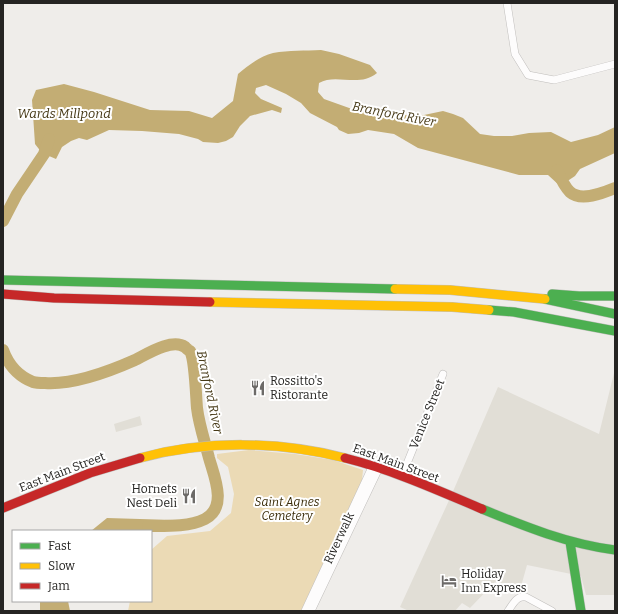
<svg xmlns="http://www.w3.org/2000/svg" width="618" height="614" viewBox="0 0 618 614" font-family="Bitter,serif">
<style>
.built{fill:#e1ded6}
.green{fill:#ebdab5}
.water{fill:#c3ad74}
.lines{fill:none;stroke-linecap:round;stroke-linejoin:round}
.river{stroke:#c3ad74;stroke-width:12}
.street-casing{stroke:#c0bebc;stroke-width:8}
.fast-casing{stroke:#c0bebc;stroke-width:10}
.slow-casing{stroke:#c0bebc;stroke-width:10}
.jam-casing{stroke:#c0bebc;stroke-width:10}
.street{stroke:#fdfcfc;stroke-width:7}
.fast{stroke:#4caf50;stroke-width:9}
.slow{stroke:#ffc107;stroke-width:9}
.jam{stroke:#c62828;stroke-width:9}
.labels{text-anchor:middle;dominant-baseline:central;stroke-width:4;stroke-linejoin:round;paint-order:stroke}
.poi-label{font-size:12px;fill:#252422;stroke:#fff;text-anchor:start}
.street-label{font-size:12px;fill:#252422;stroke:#fff}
.park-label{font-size:12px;font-style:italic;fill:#3a2c09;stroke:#fff}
.water-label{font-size:13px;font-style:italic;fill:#463916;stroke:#fff}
</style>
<rect width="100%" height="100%" fill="#efedea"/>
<path class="built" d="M615 369V595H586L581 576 527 565 520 590 495 582 470 608 462 603 455 611H409L400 607 451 496 498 387 599 434Z
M140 416 142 425 116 432 114 424Z"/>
<path class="green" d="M249 450 295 454 333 460 363 470 362 480 301 611H128L130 601H151V550L167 536 210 531 231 513 234 494 228 467 217 458V454Z"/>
<path class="water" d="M321 50 339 54 370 65 377 73C359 88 336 73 319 83L318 92 324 99 352 109 364 110 391 115H424L443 111 453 114 463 118 480 134 494 136H512L529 133 551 132 571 142 598 135 615 127V153L580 169 575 176 560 186 548 175H519L418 148 394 134 368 130 359 133 348 134 339 130 337 127 310 113 301 103 286 94 266 85 256 88 255 93 261 99 282 108 281 113 272 110 250 116 240 126 233 137 226 141 218 143 203 142 198 139 179 134 142 131 109 130 87 140 79 138 71 141 62 147 56 159 42 153 35 144 32 100 36 90 64 84 94 92 150 110 189 111 212 118 233 101 238 74C248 66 260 56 273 53 289 50 305 51 321 50Z
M107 518 173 520 161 529 150 531H91Z
M40 601H68L70 611H40Z"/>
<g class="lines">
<path class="river" d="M557 170C560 177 564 186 570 192 581 202 603 193 615 188
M3 221 17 194 44 154 49 139
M3 350C8 364 18 376 33 382 36 383 41 383 45 383 74 385 108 372 135 360 147 354 172 338 185 347 186 348 189 351 190 351 195 359 196 397 197 408 199 425 205 442 209 458 214 476 228 507 205 519 189 527 166 526 148 526"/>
<g class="street-casing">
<path id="street" d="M507 3 515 54 528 75 554 80 615 64
M402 476 443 374
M305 611 373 465
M311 611 379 468
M508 611C513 604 517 595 526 597L552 611"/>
</g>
<g class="fast-casing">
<path id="fast" d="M3 280 395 289
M552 294 579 296H615
M545 299 615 314
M489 310 514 312 615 331
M482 509C526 527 568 544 615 550
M570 542 581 611"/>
</g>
<g class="slow-casing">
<path id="slow" d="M395 289 450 290 545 299
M210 302 452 307 489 310
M140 458C206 440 279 441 345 458"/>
</g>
<g class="jam-casing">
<path id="jam" d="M3 294 54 298 210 302
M345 458C393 470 437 490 482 509
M3 508 90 473 140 458"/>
</g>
<use href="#street" class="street"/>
<use href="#fast" class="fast"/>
<use href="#slow" class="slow"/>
<use href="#jam" class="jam"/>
</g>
<defs>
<g id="restaurant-bare" transform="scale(1.2)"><path d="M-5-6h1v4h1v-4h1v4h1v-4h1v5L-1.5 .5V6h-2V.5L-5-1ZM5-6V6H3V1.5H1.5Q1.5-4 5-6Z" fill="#6c6a68" stroke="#fff" stroke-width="2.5" paint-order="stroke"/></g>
<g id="hotel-bare" transform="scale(1.2)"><path d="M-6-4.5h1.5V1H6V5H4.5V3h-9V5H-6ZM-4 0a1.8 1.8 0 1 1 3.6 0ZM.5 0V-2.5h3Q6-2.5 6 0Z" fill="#6c6a68" stroke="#fff" stroke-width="2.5" paint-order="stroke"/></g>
</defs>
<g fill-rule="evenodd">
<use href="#restaurant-bare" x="258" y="388"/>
<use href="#restaurant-bare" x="189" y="496"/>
<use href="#hotel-bare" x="449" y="581"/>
</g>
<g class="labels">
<g class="poi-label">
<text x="270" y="381">Rossitto's<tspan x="270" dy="14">Ristorante</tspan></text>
<text x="177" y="489" text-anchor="end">Hornets<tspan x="177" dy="14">Nest Deli</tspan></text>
<text x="461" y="574">Holiday<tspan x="461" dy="14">Inn Express</tspan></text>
</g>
<g class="street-label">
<text transform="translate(427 414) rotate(-68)">Venice Street</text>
<text transform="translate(396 463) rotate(20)">East Main Street</text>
<text transform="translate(62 472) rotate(-21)">East Main Street</text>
<text transform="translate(339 538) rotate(-65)">Riverwalk</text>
</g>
<g class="park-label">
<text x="287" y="502">Saint Agnes<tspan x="287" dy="14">Cemetery</tspan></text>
</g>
<g class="water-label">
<text x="64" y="113">Wards Millpond</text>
<text transform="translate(394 114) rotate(11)">Branford River</text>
<text transform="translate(210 392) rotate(78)">Branford River</text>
</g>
</g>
<rect width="618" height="614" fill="none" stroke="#252422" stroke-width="8"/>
<rect x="12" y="530" width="140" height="72" fill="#ffffff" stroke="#a8a7a7"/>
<rect x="20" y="543" width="20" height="6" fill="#4caf50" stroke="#a8a7a7"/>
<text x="48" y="550" font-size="12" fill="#252422">Fast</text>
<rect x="20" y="563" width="20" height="6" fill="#ffc107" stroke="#a8a7a7"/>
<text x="48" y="570" font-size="12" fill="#252422">Slow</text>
<rect x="20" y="583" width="20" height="6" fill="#c62828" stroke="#a8a7a7"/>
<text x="48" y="590" font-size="12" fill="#252422">Jam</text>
</svg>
